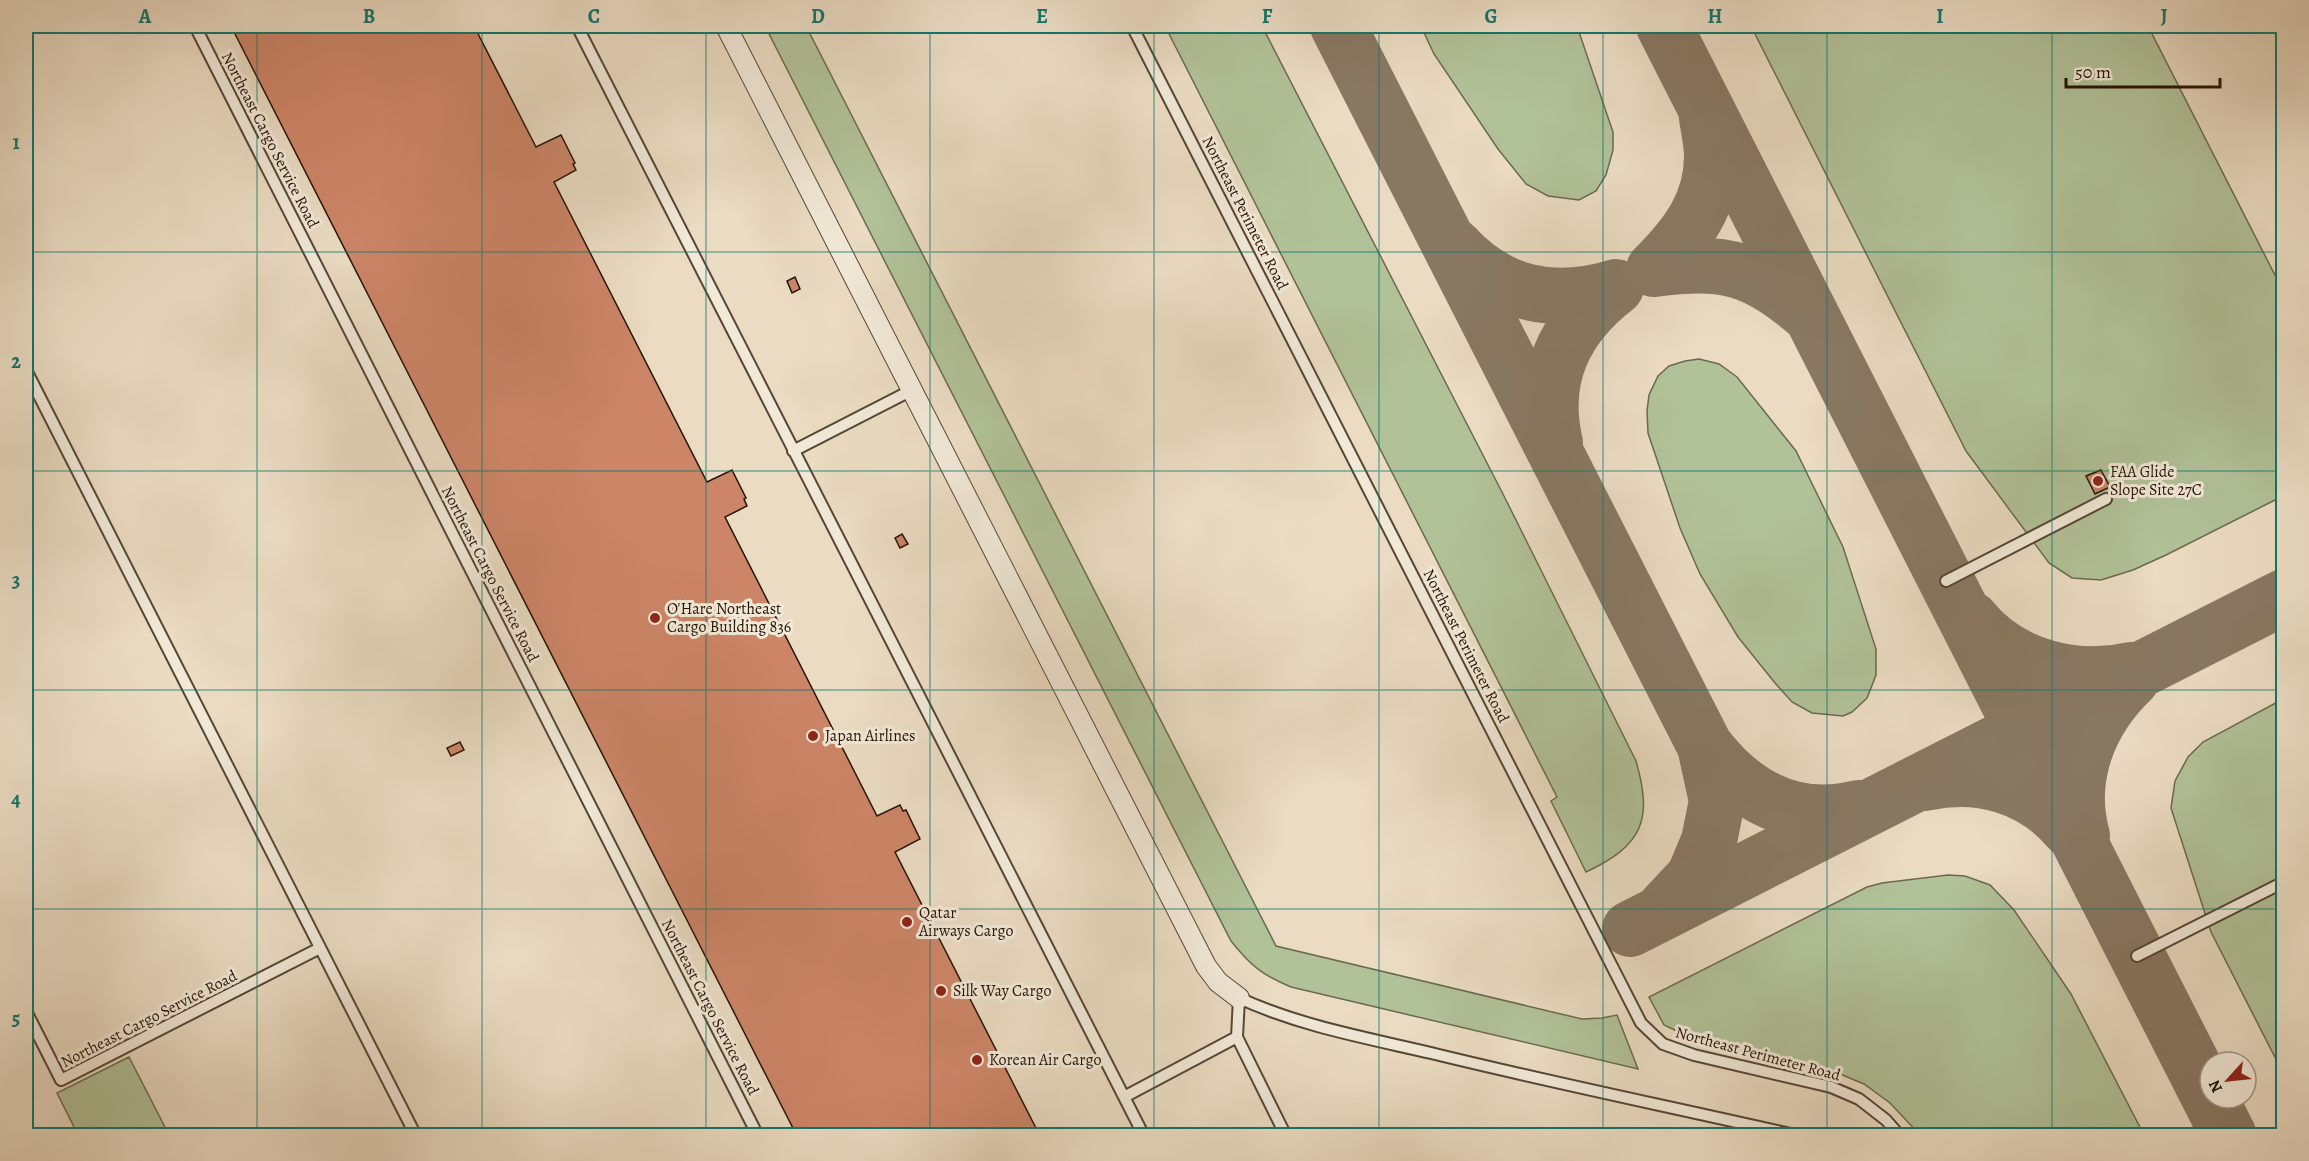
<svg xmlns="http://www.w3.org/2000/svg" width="2309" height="1161" viewBox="0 0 2309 1161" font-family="Alegreya,serif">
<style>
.green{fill:#b1c198;stroke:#6c6a4e;stroke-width:1.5}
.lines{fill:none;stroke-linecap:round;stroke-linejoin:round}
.taxiway{stroke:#887863;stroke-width:56}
.building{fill:#cc8567;stroke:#261404;stroke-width:1.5}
.service-casing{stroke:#574634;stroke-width:14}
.minor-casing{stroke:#574634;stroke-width:22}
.service{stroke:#f1e8d7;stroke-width:10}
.minor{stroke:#f1e8d7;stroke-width:20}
.grid{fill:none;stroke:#0f766e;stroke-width:1.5;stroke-opacity:0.55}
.poi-dot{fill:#8f2418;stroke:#f1e8d7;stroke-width:2}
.labels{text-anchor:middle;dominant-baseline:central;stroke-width:6;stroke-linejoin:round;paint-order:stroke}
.street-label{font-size:16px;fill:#261404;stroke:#f1e8d7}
.poi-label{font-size:16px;fill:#261404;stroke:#f1e8d7;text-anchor:start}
.neatline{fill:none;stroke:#0f766e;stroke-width:2}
.grid-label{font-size:20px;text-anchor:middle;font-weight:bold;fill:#0f766e}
</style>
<rect width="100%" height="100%" fill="#eadbc2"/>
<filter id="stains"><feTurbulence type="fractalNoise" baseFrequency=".00333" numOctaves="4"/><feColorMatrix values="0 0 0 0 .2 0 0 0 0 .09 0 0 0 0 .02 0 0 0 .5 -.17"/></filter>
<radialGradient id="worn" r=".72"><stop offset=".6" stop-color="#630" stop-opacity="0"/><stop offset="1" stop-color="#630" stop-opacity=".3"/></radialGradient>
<path class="green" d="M765 26H806L1276 946 1582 1019 1602 1018 1617 1015 1638 1069 1291 987C1262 975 1251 966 1231 941Z
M1165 26H1262L1504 496 1636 761C1653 820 1643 845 1586 872L1551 801 1557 797Z
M1421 26H1577L1613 132V150L1606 175 1596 191 1579 200 1548 196 1526 184 1498 149 1434 54Z
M1751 26H2148L2283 291V496L2166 555 2133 570 2101 580 2072 578 2049 563 1966 451Z
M1699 359 1719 364 1737 377 1796 451 1843 547 1876 649V675L1867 698 1852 712 1843 716 1812 713 1792 702 1775 683 1738 637 1700 574 1680 528 1648 433 1647 411 1649 395 1658 376 1669 366 1685 361Z
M2283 699V1073L2211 932 2171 808 2175 781 2188 757 2203 742Z
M1948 875 1965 876 1990 885 2014 910 2071 994 2144 1135H1920L1890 1103 1864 1084 1840 1074 1687 1036 1664 1025 1649 997 1867 887 1882 883Z
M129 1057 169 1135H78L57 1093Z"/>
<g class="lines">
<path class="taxiway" d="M1338 26 1705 746
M1664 26 2229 1136
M1707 118C1709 130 1712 144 1712 156 1712 204 1687 236 1654 269 1725 260 1755 267 1809 314
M1454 246C1499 295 1553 306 1616 287 1564 327 1540 378 1555 443
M1971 619C2009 666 2074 683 2131 670
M1925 783C1979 771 2033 786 2070 830
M2082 836C2066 777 2089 720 2132 679
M1665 908 1694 877 1709 841 1717 801 1705 746C1743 796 1795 824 1859 808
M1630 929 2284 597"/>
</g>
<path class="building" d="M231 26H474L536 147 561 135 575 163 573 164 576 170 554 182 707 482 732 470 746 498 744 499 747 506 725 517 877 816 900 805 903 811 906 810 920 839 895 852 1040 1136H797Z
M795 277 800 289 792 293 787 281Z
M2101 470 2110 487 2095 494 2086 476Z
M902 534 908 544 900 548 895 538Z
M460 742 464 750 451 756 447 748Z"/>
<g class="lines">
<g class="service-casing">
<path id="service" d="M195 26 758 1136
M577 26 1144 1136
M1132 26 1641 1023 1663 1044 1694 1055 1831 1087 1859 1099 1886 1120 1900 1136
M26 370 416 1136
M793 451 912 390
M1946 581 2106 499
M2137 956 2284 882
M26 1011 61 1080 320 948
M1237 1037 1239 998C1300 1026 1367 1038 1431 1053 1553 1083 1676 1108 1799 1136
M1124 1097 1237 1037 1286 1136"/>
</g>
<g class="minor-casing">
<path id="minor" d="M726 26 1206 966 1218 982 1239 998"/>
</g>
<use href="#service" class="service"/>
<use href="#minor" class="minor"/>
</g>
<path class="grid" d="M257 26V1136M482 26V1136M706 26V1136M930 26V1136M1154 26V1136M1379 26V1136M1603 26V1136M1827 26V1136M2052 26V1136M26 252H2284M26 471H2284M26 690H2284M26 909H2284"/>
<g class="poi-dot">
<circle cx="2098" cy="481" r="6"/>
<circle cx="655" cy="618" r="6"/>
<circle cx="813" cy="736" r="6"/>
<circle cx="907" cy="922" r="6"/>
<circle cx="941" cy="991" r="6"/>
<circle cx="977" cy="1060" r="6"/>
</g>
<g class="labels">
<g class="street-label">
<text transform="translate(270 140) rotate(63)">Northeast Cargo Service Road</text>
<text transform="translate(1245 213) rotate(63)">Northeast Perimeter Road</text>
<text transform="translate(490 574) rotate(63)">Northeast Cargo Service Road</text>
<text transform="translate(1466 646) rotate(63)">Northeast Perimeter Road</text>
<text transform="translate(710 1007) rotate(63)">Northeast Cargo Service Road</text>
<text transform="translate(149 1019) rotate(-27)">Northeast Cargo Service Road</text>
<text transform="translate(1758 1054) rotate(15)">Northeast Perimeter Road</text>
</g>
<g class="poi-label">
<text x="2110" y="472">FAA Glide<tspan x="2110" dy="18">Slope Site 27C</tspan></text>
<text x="667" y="609">O'Hare Northeast<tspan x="667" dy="18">Cargo Building 836</tspan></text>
<text x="825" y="736">Japan Airlines</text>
<text x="919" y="913">Qatar<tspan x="919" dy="18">Airways Cargo</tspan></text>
<text x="953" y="991">Silk Way Cargo</text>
<text x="989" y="1060">Korean Air Cargo</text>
</g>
</g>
<rect width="2309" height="1161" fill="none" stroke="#eadbc2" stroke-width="66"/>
<g transform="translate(2228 1080) rotate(243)"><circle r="28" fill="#f1e8d7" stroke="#a09383" stroke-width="1.5"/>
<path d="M0-4.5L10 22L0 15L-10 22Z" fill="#8f2418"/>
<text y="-9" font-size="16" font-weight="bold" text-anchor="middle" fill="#261404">N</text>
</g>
<path d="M2066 78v9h154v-9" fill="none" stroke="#261404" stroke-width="3"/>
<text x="2075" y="78" font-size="18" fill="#261404" stroke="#f1e8d7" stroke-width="4.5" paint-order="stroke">50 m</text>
<rect x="33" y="33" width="2243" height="1095" class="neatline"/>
<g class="grid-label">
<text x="145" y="23">A</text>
<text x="369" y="23">B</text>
<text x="594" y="23">C</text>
<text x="818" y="23">D</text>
<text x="1042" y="23">E</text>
<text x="1267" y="23">F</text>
<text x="1491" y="23">G</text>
<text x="1715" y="23">H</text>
<text x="1940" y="23">I</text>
<text x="2164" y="23">J</text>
<text x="16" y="149">1</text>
<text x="16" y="368">2</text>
<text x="16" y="587">3</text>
<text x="16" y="806">4</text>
<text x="16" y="1025">5</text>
</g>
<rect width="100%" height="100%" filter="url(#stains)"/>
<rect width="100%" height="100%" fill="url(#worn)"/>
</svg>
